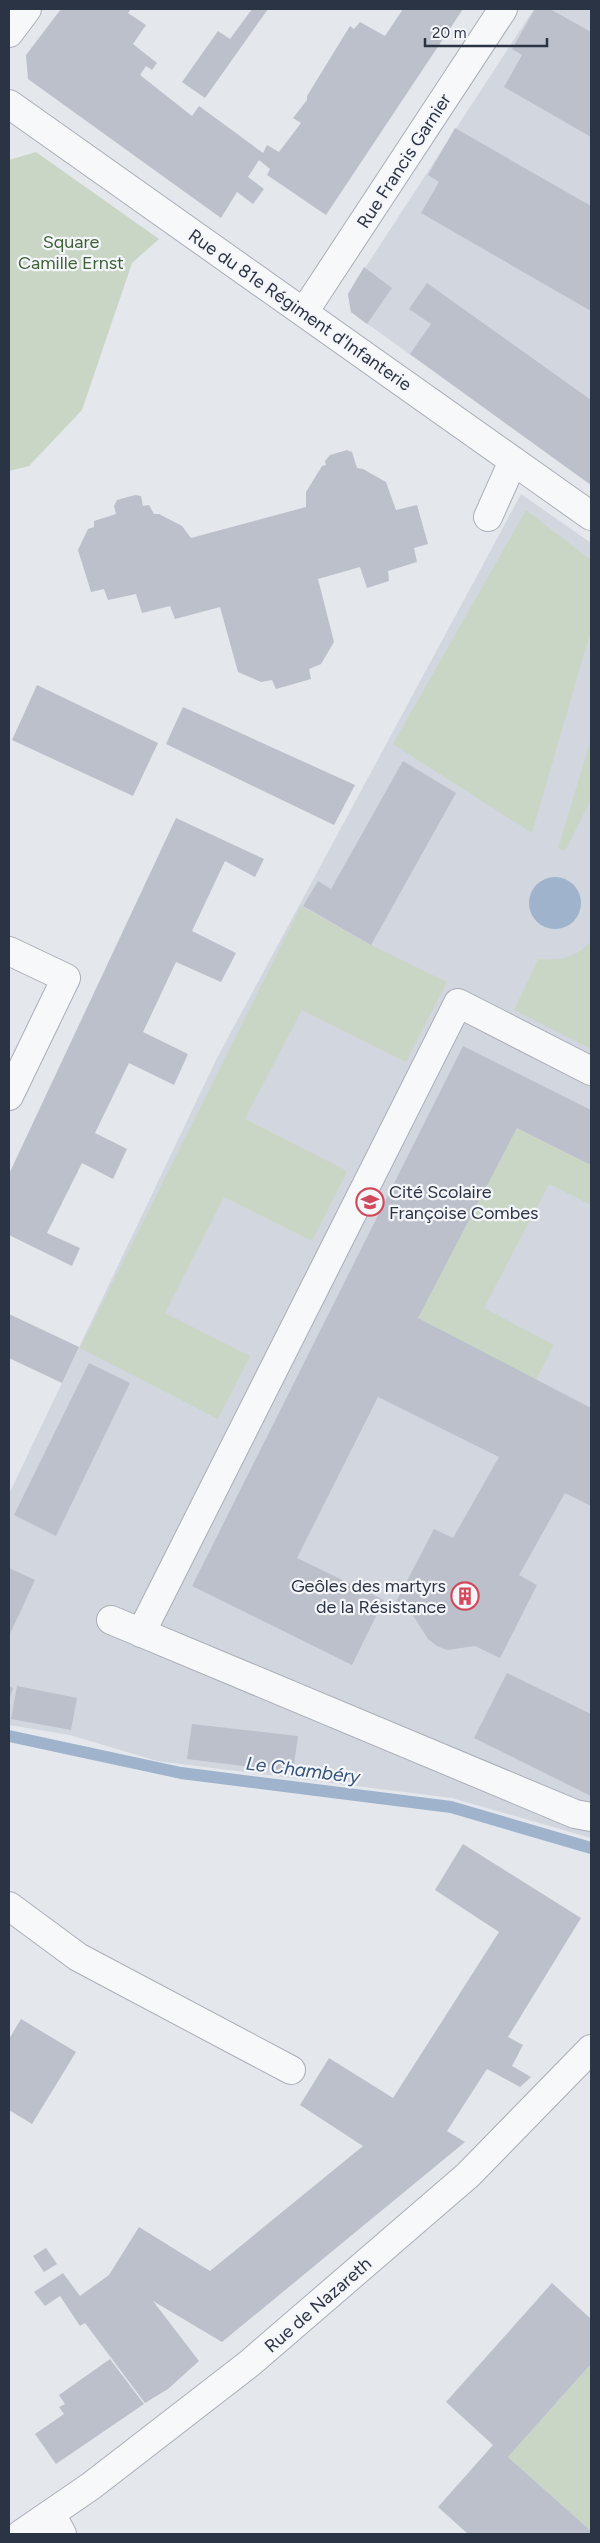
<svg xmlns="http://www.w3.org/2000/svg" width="600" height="2543" viewBox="0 0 600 2543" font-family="Figtree,sans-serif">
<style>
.built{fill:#d2d6de}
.green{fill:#c9d6c5}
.water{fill:#9fb4cc}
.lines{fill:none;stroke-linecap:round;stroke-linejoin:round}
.stream{stroke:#9fb4cc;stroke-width:12}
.building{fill:#bbc0ca}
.minor-casing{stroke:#a9aeb7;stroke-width:30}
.minor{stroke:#f7f8fa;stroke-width:28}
.labels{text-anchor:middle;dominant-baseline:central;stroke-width:4.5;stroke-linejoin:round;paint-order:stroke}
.street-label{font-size:18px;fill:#2b3445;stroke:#f4f6f9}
.park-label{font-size:18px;fill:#3f6138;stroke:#f4f6f9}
.poi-label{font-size:18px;fill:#2b3445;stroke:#f4f6f9;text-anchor:start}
.water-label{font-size:19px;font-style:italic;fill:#34527a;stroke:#f4f6f9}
</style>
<rect width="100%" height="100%" fill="#e4e7ec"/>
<path class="built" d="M534 9H591V485L351 312 348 294Z
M521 494 591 543V1838L452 1798 157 1761 70 1735 9 1725V1494L217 1058Z"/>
<path class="green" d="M36 152 159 239 132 263 82 410 29 466 9 471V160Z
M526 510 591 560V630L532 833 393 744Z
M591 739V799L565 851 558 848Z
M301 906 365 942 447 982 406 1062 302 1010 245 1119 347 1171 312 1241 224 1197 165 1313 250 1356 218 1419 80 1348Z
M591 941V1049L514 1010 538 959C559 961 577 958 591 941Z
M517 1128 591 1165V1205L549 1184 484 1308 554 1345 536 1380 418 1318Z
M591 2364V2531L508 2457Z"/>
<path class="water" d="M529 903a26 26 0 1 1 52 0a26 26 0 1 1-52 0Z"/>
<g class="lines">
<path class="stream" d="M9 1736 181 1773 451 1807 591 1848"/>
</g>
<path class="building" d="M61 9H131L128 13 146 25 133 44 157 63 152 70 146 66 140 75 192 116 199 106 263 153 267 145 279 152 301 123 293 118 307 100V96L350 26 354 29 360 22 385 36 403 9H463L326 215 267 175 270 169 259 160 248 177 264 189 253 204 237 192 221 218 28 79 26 55Z
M252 9H268L205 98 182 82 218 31 230 39Z
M535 9H550L591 32V137L504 87 522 55 512 49Z
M455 128 591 206V311L421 213 439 182 428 175Z
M364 267 392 288 367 324 351 312 348 294Z
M427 283 591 400V485L410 354 431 324 409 309Z
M347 450 352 452 357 468 363 469 386 482 396 510 417 505 428 544 414 548 417 562 388 571 389 581 367 588 360 567 318 579 334 642 321 664 309 669 311 679 276 689 272 680 261 682 238 672 220 607 175 619 170 606 142 613 136 594 108 600 104 589 91 592 78 550 88 529 94 527V521L116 514 114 506 117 500 135 495 141 496 143 506 149 505 154 514H159L182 526 191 538 306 507V492L322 466 326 465 325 461 330 455Z
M37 685 158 743 133 796 12 740Z
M183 707 355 785 334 825 166 744Z
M403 761 456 793 371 945 303 906 318 881 331 889Z
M176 818 264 859 255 877 225 861 192 931 236 953 221 982 176 962 143 1032 188 1054 174 1085 129 1063 95 1133 127 1149 113 1179 82 1163 47 1233 80 1248 72 1266 9 1235V1174Z
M463 1046 591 1110V1165L517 1128 418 1318 591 1408V1506L565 1493 519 1575 537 1585 500 1658 475 1646 447 1650 437 1646 428 1639 414 1617 394 1606 434 1529 453 1538 499 1457 378 1397 297 1558 384 1600 352 1665 192 1586Z
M9 1314 79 1347 62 1383 9 1358Z
M89 1363 130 1383 56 1536 14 1515Z
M9 1568 35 1580 9 1636Z
M507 1673 591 1714V1796L474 1738Z
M9 1686 13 1688 9 1700Z
M17 1686 77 1698 71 1730 11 1719Z
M192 1724 298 1736 293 1772 187 1759Z
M463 1844 581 1918 508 2037 523 2045 512 2066 531 2077 520 2087 487 2069 447 2131 465 2142 222 2342 153 2301 199 2361 168 2389 145 2403 85 2323 80 2326 60 2296 45 2306 34 2292 63 2273 80 2296 109 2275 139 2227 210 2271 363 2146 300 2105 329 2058 393 2098 499 1932 435 1890Z
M21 2019 76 2052 32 2124 9 2110V2039Z
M46 2248 57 2264 44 2272 33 2256Z
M552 2283 591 2319V2364L508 2457 591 2531V2534H468L438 2507 493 2445 446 2402Z
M110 2359 144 2404 56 2464 35 2434 64 2414 59 2407 65 2404 59 2395Z"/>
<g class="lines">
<g class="minor-casing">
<path id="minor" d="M9 33 27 9
M9 104 591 516
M304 312 503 9
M488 517 513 461
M9 951 66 978 9 1096
M111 1620 575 1814 591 1817
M141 1633 458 1003 591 1071
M9 1906 78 1957 291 2070
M51 2514 62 2534
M21 2534 91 2486 250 2363 468 2175 591 2049"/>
</g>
<use href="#minor" class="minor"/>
</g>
<defs>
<g id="school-ring" transform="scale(1.4375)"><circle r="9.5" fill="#f4f6f9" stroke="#d1495b" stroke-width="1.5"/><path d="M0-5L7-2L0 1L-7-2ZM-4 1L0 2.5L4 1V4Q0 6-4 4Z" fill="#d1495b"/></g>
<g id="building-ring" transform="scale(1.4375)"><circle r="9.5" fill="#f4f6f9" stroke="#d1495b" stroke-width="1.5"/><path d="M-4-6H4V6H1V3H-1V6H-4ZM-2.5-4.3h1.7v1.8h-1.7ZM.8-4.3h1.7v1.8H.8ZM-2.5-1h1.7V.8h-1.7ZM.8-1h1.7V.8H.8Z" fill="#d1495b"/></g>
</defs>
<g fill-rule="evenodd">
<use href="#school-ring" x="370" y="1202"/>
<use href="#building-ring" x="465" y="1596"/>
</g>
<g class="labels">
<g class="street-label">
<text transform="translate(404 161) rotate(-57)">Rue Francis Garnier</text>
<text transform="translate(300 310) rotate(35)">Rue du 81e Régiment d'Infanterie</text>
<text transform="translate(318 2305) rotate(-41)">Rue de Nazareth</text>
</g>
<g class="park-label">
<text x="71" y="242">Square<tspan x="71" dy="21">Camille Ernst</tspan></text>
</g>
<g class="poi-label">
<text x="389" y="1192">Cité Scolaire<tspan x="389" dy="21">Françoise Combes</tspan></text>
<text x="446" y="1586" text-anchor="end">Geôles des martyrs<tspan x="446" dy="21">de la Résistance</tspan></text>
</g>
<g class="water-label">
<text transform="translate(303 1770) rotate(7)">Le Chambéry</text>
</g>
</g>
<rect width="600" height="2543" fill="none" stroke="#2b3445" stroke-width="20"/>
<path d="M425 38v8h122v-8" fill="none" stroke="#2b3445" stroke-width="2.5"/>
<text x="432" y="38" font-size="15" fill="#2b3445" stroke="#f4f6f9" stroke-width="4" paint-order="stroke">20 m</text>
</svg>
